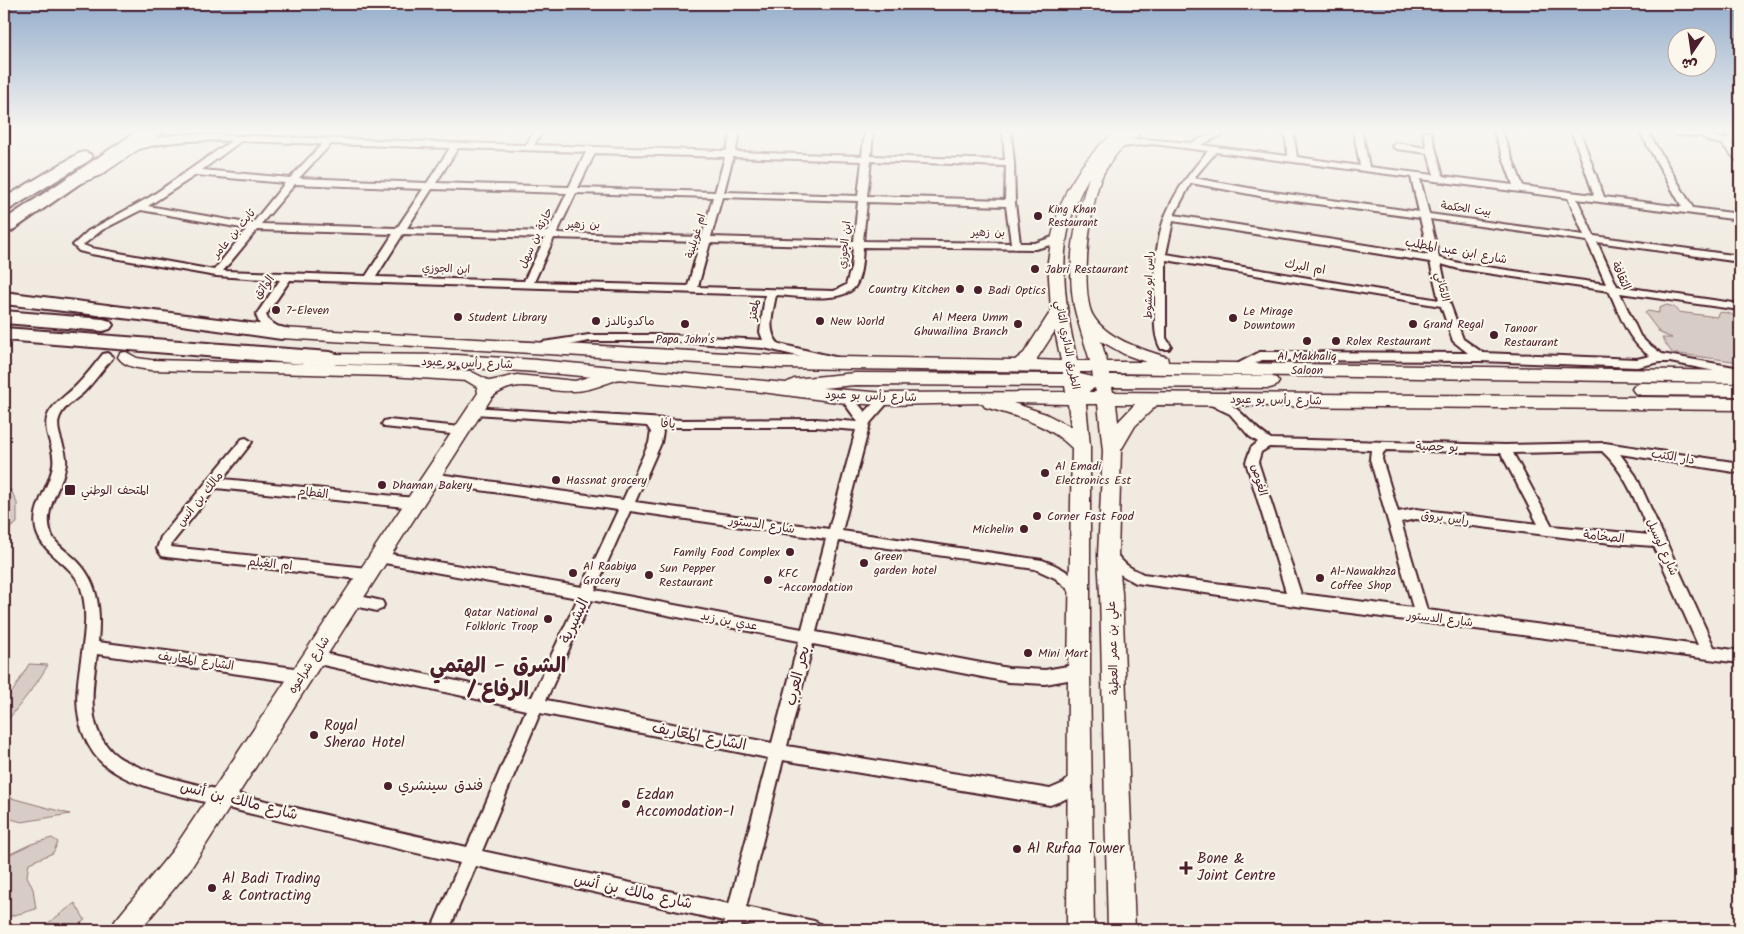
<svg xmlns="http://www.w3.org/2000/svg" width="1744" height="934" viewBox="0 0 1744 934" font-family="Kalam,'Playpen Sans Arabic',sans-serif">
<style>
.green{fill:#d8ccc6;stroke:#917678}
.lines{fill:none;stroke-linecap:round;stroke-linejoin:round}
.street-casing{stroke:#4a1f2b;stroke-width:4}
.secondary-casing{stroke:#4a1f2b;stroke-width:3}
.primary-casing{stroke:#4a1f2b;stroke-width:3}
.highway-casing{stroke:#4a1f2b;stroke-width:4}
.street{fill:#fbf7ec;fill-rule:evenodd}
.secondary{fill:#fbf7ec;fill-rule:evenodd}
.primary{fill:#fbf7ec;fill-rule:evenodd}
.highway{fill:#fbf7ec;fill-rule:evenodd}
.poi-dot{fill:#4a1f2b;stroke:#fbf7ec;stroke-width:2}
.labels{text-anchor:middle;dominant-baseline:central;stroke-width:4.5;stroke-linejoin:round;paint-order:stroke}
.far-street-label{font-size:11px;fill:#4a1f2b;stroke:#fbf7ec}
.far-poi-label{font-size:11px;fill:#4a1f2b;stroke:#fbf7ec;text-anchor:start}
.street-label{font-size:12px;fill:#4a1f2b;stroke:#fbf7ec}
.poi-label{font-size:12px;fill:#4a1f2b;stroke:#fbf7ec;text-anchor:start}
.near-street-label{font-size:15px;fill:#4a1f2b;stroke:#fbf7ec}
.near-poi-label{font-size:15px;fill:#4a1f2b;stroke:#fbf7ec;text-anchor:start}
.near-district-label{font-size:21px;font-weight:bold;fill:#4a1f2b;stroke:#fbf7ec}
</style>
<rect width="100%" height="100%" fill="#f0eae0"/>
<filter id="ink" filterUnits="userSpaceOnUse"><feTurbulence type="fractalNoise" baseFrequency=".02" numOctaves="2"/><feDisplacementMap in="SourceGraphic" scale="10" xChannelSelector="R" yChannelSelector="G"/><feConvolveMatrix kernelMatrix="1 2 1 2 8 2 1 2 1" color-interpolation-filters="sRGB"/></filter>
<g filter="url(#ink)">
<path class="green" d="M1667 305 1674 307 1678 312 1717 317 1718 313C1727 311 1733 314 1740 321V362L1672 353 1662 338H1672L1660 333 1645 313 1648 311 1659 313V308Z
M4 489 11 490 17 503V523L10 528 4 530Z
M29 664 48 665 36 684 4 725V699L13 691Z
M4 796 70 814 22 822 4 817Z
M52 838 58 842 53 853 29 863 27 876 33 889 36 909 4 918V857L31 844Z
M75 903 85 920 71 930H39Z"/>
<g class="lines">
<g class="street-casing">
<path id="street" d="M534 132H542L534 145 726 151 732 132H740L735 152 862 156 865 132H873L871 156 1005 160 1003 132H1011L1014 163 1015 203 1020 243H1035L1059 235 1064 238 1051 245 1035 249 863 247C862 259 862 274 856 285 846 304 795 296 776 295 773 312 766 331 779 344L839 358 841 361 835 365 764 348 669 341H589L543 350 537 346 543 342 589 335H669L763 340 760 332 765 295 290 280 266 315 269 321 285 331 286 333 281 336 260 325 256 315 280 280 216 276 91 254 79 251 73 245 88 231 150 197 231 141C196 140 172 140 138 149L134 146 160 137 185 134 526 145ZM241 141 322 144 290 178 202 170ZM331 144 450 148 427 183 299 178ZM458 148 586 152 569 187 436 183ZM595 153 725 157 715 192 578 188ZM733 157 862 161 858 196 724 192ZM871 161 1006 166 1005 200 867 196ZM196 175 285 183 252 224 148 206ZM295 184 423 189 397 228 261 224ZM432 189 567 193 548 232 407 228ZM576 193 713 197 702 237 557 233ZM722 197 858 201 854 241 711 237ZM867 202 1006 206 1011 243 863 241ZM141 210 247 229 214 270 91 248 83 245 102 230ZM257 230 393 234 366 276 223 271ZM403 234 545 238 524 281 376 277ZM554 238 700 242 688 286 534 282ZM710 243 853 247 851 268 846 285 834 291 698 287Z
M1217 132H1227L1201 145 1288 156 1285 132H1293L1297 157 1360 166 1354 132H1362L1369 167 1434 175 1428 153 1396 149 1392 146 1396 143 1427 148 1423 132H1431L1443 176 1513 185 1494 132H1502L1523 186 1594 195 1572 132H1580L1604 197 1682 207 1640 132H1648L1693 208 1740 214V220L1577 199 1594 236 1740 256V262L1597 242 1617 286 1740 304V310L1620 293 1640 336 1647 343 1662 354 1740 368V376L1670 362H1660L1637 367 1480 361 1262 360 1237 373 1231 369 1233 366 1260 352 1468 353 1453 341 1441 306 1166 260V338L1171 346 1169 349H1161C1153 335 1155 319 1155 304 1154 232 1161 206 1208 151L1153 144 1121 147 1117 144 1121 141 1143 139 1191 143ZM1216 152 1411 177 1419 212 1265 191 1194 178ZM1420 179 1568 198 1584 235 1429 214ZM1191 183 1265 197 1420 218 1429 255 1174 215ZM1430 219 1587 241 1606 284 1459 263 1439 258ZM1173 221 1430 262 1439 300 1166 254ZM1441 264 1459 269 1609 291C1621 317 1627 340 1650 356L1637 359 1483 353 1463 339 1450 304Z
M1672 132C1681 131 1699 129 1707 133 1715 136 1722 141 1729 137L1722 132H1732L1737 136 1736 142 1731 143 1740 154V162L1737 161 1722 144 1709 141 1701 136 1676 135Z
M107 353 113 357 111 360C102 370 94 382 84 392 77 399 64 406 60 416 53 431 68 448 66 464 63 487 42 508 51 533 54 543 66 551 74 558 99 581 101 610 98 642L302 669 307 671 310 676 307 681 302 683 97 654C93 683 86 722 107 746 112 753 120 759 128 762 157 777 201 785 233 793 311 812 389 830 467 847L526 710 314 663 309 662 307 657 309 652 314 651 532 697 578 598 379 562 374 561 372 557 374 553 379 552 582 587 618 510 431 483 427 481 425 478 427 475 431 473 623 500 649 443 651 432 647 426 475 414 471 413 469 410 471 407 682 420 816 419 858 422 840 397 846 393 850 394 865 412 881 396H889L891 399 870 423 842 531 1042 560C1061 567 1077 575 1086 594L1084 598 1079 600 1074 598 1066 587 1055 578 1035 569 839 541 816 632 1008 668 1045 670 1079 664 1084 666 1086 671 1084 676 1079 678 1045 684 1008 682 813 644 787 746 1050 789 1064 783 1073 773 1079 770 1085 773 1087 778C1080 795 1066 799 1050 805L783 760 746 907 814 921 820 924 823 930H770L742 924 740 930H722L724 921 476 866 449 930H431L460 863C377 844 294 825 212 804 180 795 141 789 113 771 98 762 89 749 83 733 65 686 96 635 81 588 74 565 45 556 37 533 29 509 50 488 53 465 56 447 40 430 49 413 55 402 67 395 76 386 86 376 94 365 103 354ZM660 427H816L856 430 829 529 635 502 661 443 663 432ZM630 511 826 539 802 629 595 590ZM591 600 799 641 772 743 546 700ZM540 713 768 758 729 904 482 851Z
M1211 396C1241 404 1247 424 1271 439L1505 445 1605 443 1740 463V473L1620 454 1636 476 1714 647 1740 651V663L1296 606 1136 583C1123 576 1108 569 1101 555L1103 551C1115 547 1119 560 1128 566 1132 569 1138 571 1143 574L1286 592 1246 462 1251 448 1258 442 1249 436 1230 414 1207 403 1205 400ZM1269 447 1371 450 1370 459 1413 608 1301 594 1258 462 1261 452ZM1386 450 1501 453 1538 524 1416 509 1398 512 1382 459 1383 453ZM1602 451C1627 474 1637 505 1650 535L1552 526 1513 453ZM1416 519 1611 543 1654 546 1698 645 1427 610 1401 522Z
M388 420 461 427 467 431 461 435 384 427 382 424 384 421Z
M246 438 252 442 223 479 415 498 420 500 421 503 420 506 415 508 216 488 172 543 171 547 367 568 372 570 374 574 372 578 367 580 167 557 162 556 157 549 161 537 242 439Z
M351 594 382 601 384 605 382 609 377 611 346 604 344 600 346 596Z"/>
</g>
<g class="secondary-casing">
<path id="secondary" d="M150 132H164L101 175 71 187 65 183 67 180 93 169Z
M126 352 137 358 151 360 390 366 470 371 490 381 517 375 575 381 616 369 622 370 624 374 622 378C606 383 590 391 573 391 542 393 520 375 492 397L191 868 140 930H111L115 921 173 850 478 393 477 387 467 381 390 376 151 370C139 368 126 368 118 357L120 353Z"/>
</g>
<g class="primary-casing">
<path id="primary" d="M1115 132H1141C1135 140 1125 145 1118 152 1113 158 1107 167 1103 174 1090 200 1080 288 1092 314 1104 338 1143 350 1167 357L1168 362 1740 371V383L1110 373V375L1270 376 1276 378 1279 382 1276 386 1270 388 1112 387 1113 392 1740 398V410L1157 405 1135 426 1121 450 1118 555 1122 593 1135 930H1108L1100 593 1098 555 1103 451 1098 404H1086L1090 446V671L1094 930H1067L1068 671 1072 448C1049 424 1015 416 985 407L982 403 885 405 846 403 762 392 537 372 457 367 330 364 324 363 322 359 324 355 330 354 457 355 537 360 786 383 794 379 855 373 1063 374V372L781 368 281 338 275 337 273 333 275 329 281 328 781 356 1015 360 1024 353 1051 311 1048 261 1052 236 1058 212 1067 190 1082 166 1098 147ZM1089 177C1076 218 1066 262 1074 306 1078 324 1085 343 1090 361H1077C1063 296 1053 238 1089 177ZM1055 331 1061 361 1036 360 1038 357ZM1101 341 1124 354 1146 362H1107ZM1080 372H1092L1093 377 1080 374ZM855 385 1065 386 1066 392 885 393 822 388ZM1095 388 1096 392H1089L1090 390ZM1013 403 1068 404 1071 427 1046 414ZM1116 404H1135L1118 422Z
M1641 383 1740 384V396L1641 395 1635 393 1632 389 1635 385Z"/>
</g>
<g class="highway-casing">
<path id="highway" d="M136 132H154L10 232 4 233V220Z
M84 152 90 154 92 157 90 160 10 209 4 210V198L78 154Z
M4 292 281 327 288 329 291 333 288 337 281 339 182 325 4 304Z
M4 311 103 319 110 321 113 325 110 329 103 331 4 323Z
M4 328 330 352 337 354 340 359 337 364 330 366 4 340Z"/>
</g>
<use href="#street" class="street"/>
<use href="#secondary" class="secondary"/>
<use href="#primary" class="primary"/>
<use href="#highway" class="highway"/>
</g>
</g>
<linearGradient id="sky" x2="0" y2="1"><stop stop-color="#95aecc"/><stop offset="0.5" stop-color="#f8f6f1"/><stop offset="1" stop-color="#f8f6f1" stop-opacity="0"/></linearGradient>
<rect width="1744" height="262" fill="url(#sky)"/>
<g class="poi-dot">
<circle cx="1038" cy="216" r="5"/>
<circle cx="1035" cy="269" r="5"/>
<circle cx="960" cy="289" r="5"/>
<circle cx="978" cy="290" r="5"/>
<circle cx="276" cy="310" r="5"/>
<circle cx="458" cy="317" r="5"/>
<circle cx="1233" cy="318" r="5"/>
<circle cx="596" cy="321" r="5"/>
<circle cx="820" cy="321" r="5"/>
<circle cx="685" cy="324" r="5"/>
<circle cx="1018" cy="324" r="5"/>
<circle cx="1413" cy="324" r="5"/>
<circle cx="1494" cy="335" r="5"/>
<circle cx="1307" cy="341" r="5"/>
<circle cx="1336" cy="341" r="5"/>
<circle cx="1045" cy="473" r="5"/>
<circle cx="556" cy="480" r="5"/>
<circle cx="382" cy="485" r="5"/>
<rect x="64" y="484" width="12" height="12" rx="2.5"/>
<circle cx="1037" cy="516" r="5"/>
<circle cx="1024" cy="529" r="5"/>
<circle cx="790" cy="552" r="5"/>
<circle cx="864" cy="563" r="5"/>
<circle cx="573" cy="573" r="5"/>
<circle cx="649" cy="575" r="5"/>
<circle cx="1320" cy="578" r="5"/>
<circle cx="768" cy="580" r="5"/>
<circle cx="548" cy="619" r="5"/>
<circle cx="1028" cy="653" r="5"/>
<circle cx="314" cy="735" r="5"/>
<circle cx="388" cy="786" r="5"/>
<circle cx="626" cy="804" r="5"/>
<circle cx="1017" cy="849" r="5"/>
<path d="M1183.5 860.5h5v5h5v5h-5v5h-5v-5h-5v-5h5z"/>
<circle cx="212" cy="888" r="5"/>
</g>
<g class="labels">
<g class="far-street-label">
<text transform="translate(1466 209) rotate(8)">بيت الحكمة</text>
<text transform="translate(583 225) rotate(1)">بن زهير</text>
<text transform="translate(988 233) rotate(1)">بن زهير</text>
<text transform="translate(234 234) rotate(-50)">ثابت بن عامر</text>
<text transform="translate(696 236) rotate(-74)">ام غويلينة</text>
<text transform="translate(536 238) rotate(-65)">حارثة بن سهل</text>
<text transform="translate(845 245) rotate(-84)">ابن الجوزي</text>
<text transform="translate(446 269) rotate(2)">ابن الجوزي</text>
<text transform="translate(1149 285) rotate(-89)">راس ابو مشوط</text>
<text transform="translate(1442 287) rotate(76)">الاماني</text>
<text transform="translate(1067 345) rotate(79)">الطريق الدائري الثاني</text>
</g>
<g class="far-poi-label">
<text x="1048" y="210">King Khan<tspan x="1048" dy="13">Restaurant</tspan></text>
</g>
<g class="street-label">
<text transform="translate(1456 251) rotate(10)">شارع ابن عبد المطلب</text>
<text transform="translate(1305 267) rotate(10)">ام البرك</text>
<text transform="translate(1621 276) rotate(66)">الثقافة</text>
<text transform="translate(264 287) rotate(-53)">الواثق</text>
<text transform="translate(754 310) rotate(-81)">لمعتز</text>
<text transform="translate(467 363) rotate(2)">شارع رأس بو عبود</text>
<text transform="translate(871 396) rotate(2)">شارع رأس بو عبود</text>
<text transform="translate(1276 400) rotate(1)">شارع رأس بو عبود</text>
<text transform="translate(668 424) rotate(3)">يافا</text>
<text transform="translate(1437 447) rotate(2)">بو حصية</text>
<text transform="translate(1673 457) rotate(9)">دار الكتب</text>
<text transform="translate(1259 480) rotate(75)">الغوص</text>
<text transform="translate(313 493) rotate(6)">الفطام</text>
<text transform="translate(200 499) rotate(-51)">مالك بن انس</text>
<text transform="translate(1445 518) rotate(7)">راس بروق</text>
<text transform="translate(762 525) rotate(8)">شارع الدستور</text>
<text transform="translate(1604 537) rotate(6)">الصخامة</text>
<text transform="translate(1662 547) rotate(66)">شارع لوسيل</text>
<text transform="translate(270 564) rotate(6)">ام الغيلم</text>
<text transform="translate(1440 619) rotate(7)">شارع الدستور</text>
<text transform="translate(729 621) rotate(11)">عدي بن زيد</text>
<text transform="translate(1113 648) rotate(-92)">علي بن عمر العطية</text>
<text transform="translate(196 661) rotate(8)">الشارع المعاريف</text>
<text transform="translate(309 665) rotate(-57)">شارع شراعوه</text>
</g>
<g class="poi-label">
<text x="1045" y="269">Jabri Restaurant</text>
<text x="950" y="289" text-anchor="end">Country Kitchen</text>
<text x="988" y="290">Badi Optics</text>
<text x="286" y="310">7-Eleven</text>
<text x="1243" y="311">Le Mirage<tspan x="1243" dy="14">Downtown</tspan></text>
<text x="468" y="317">Student Library</text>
<text x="1008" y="317" text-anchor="end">Al Meera Umm<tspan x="1008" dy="14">Ghuwailina Branch</tspan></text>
<text x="606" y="321">ماكدونالدز</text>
<text x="830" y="321">New World</text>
<text x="1423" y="324">Grand Regal</text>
<text x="1504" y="328">Tanoor<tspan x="1504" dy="14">Restaurant</tspan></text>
<text x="685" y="339" text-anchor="middle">Papa John's</text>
<text x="1346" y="341">Rolex Restaurant</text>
<text x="1307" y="356" text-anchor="middle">Al Makhaliq<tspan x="1307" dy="14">Saloon</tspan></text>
<text x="1055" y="466">Al Emadi<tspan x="1055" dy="14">Electronics Est</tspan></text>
<text x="566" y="480">Hassnat grocery</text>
<text x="392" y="485">Dhaman Bakery</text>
<text x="81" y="490">المتحف الوطني</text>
<text x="1047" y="516">Corner Fast Food</text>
<text x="1014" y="529" text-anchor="end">Michelin</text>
<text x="780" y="552" text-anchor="end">Family Food Complex</text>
<text x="874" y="556">Green<tspan x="874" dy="14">garden hotel</tspan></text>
<text x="583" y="566">Al Raabiya<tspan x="583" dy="14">Grocery</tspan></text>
<text x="659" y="568">Sun Pepper<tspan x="659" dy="14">Restaurant</tspan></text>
<text x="1330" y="571">Al-Nawakhza<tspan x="1330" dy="14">Coffee Shop</tspan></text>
<text x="778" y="573">KFC<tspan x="778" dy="14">-Accomodation</tspan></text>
<text x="538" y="612" text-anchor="end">Qatar National<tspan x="538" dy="14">Folkloric Troop</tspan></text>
<text x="1038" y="653">Mini Mart</text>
</g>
<g class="near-street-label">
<text transform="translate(575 621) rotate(-65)">البشيرية</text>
<text transform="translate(798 676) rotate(-76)">بحر العرب</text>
<text transform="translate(699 737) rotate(11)">الشارع المعاريف</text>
<text transform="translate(239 801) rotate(14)">شارع مالك بن أنس</text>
<text transform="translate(633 892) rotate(12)">شارع مالك بن أنس</text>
</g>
<g class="near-poi-label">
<text x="324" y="726">Royal<tspan x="324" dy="17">Sherao Hotel</tspan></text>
<text x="398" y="786">فندق سينشري</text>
<text x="636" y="795">Ezdan<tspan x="636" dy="17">Accomodation-1</tspan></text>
<text x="1027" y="849">Al Rufaa Tower</text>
<text x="1197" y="859">Bone &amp;<tspan x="1197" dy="17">Joint Centre</tspan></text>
<text x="222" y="879">Al Badi Trading<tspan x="222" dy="17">&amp; Contracting</tspan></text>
</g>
<g class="near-district-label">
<text x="498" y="666">الشرق - الهتمي<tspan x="498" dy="24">/ الرفاع</tspan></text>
</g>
</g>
<rect width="1744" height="934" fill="none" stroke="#fbf7ec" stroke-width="20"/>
<rect x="10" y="10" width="1724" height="914" fill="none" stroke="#4a1f2b" stroke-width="2" filter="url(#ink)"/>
<g transform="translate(1692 52) rotate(193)"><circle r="24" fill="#fbf7ec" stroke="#b4a19f"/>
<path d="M0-4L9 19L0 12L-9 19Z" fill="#4a1f2b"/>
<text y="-8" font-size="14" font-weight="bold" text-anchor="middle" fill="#4a1f2b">ش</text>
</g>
</svg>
